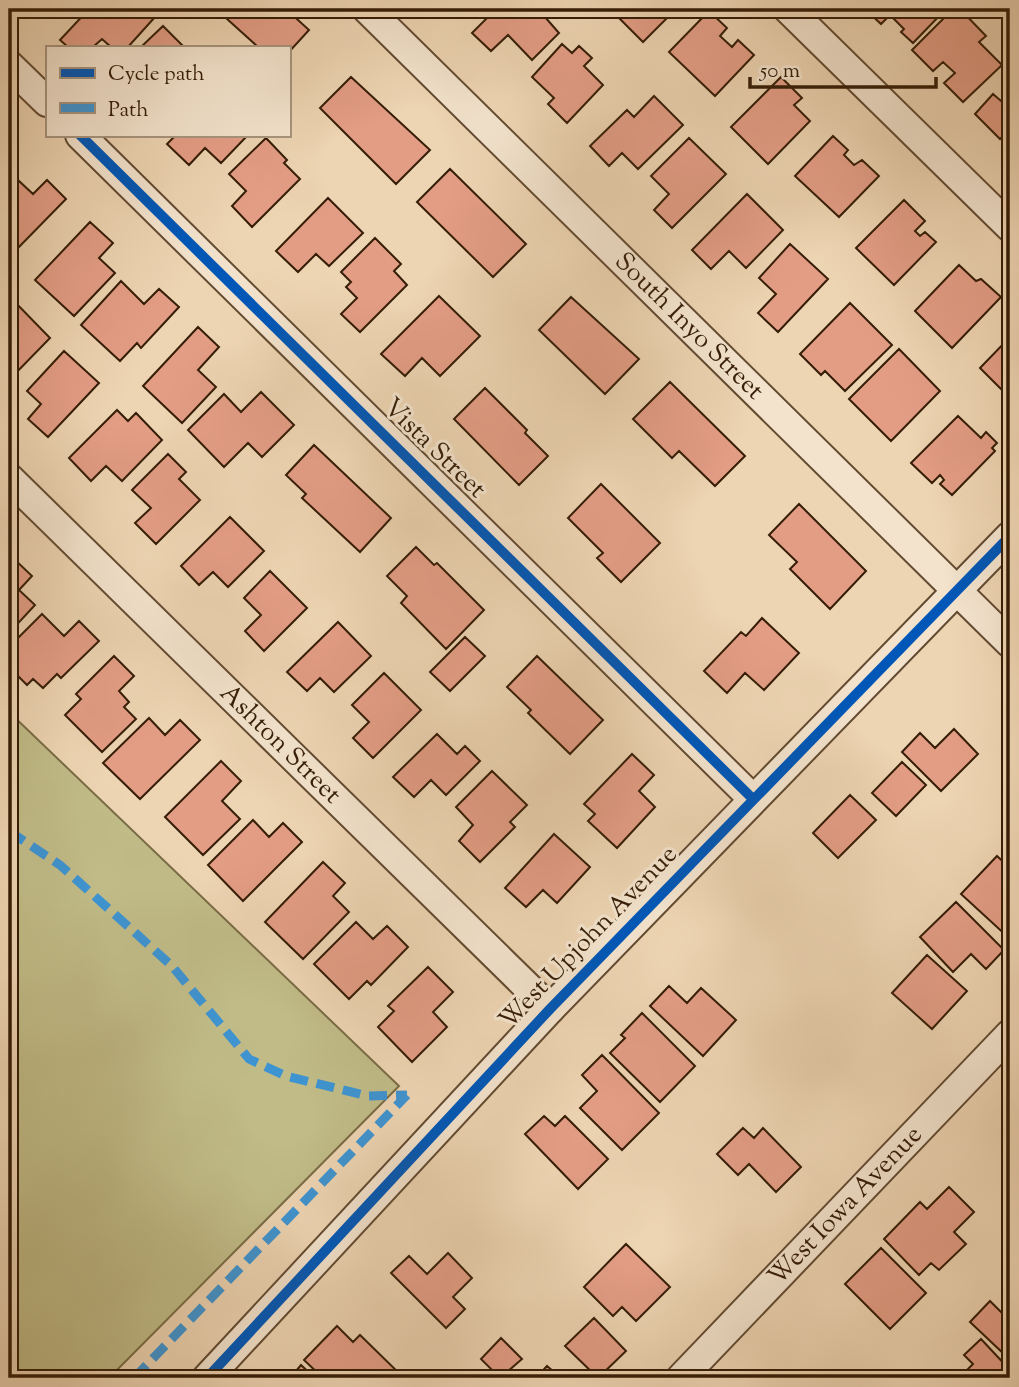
<svg xmlns="http://www.w3.org/2000/svg" width="1019" height="1387" viewBox="0 0 1019 1387" font-family="'Sorts Mill Goudy',serif">
<style>
.green{fill:#c0bb87;stroke:#7a6c46;stroke-width:2}
.building{fill:#e39d85;stroke:#351d06;stroke-width:2}
.lines{fill:none;stroke-linecap:round;stroke-linejoin:round}
.minor-casing{stroke:#634b31;stroke-width:32}
.minor{stroke:#f3e3cd;stroke-width:28}
.quiet{stroke:#3e94d1;stroke-width:9;stroke-dasharray:18 9;stroke-linecap:butt}
.cycleway-casing{stroke:#f3e3cd;stroke-width:15}
.cycleway{stroke:#0057b8;stroke-width:10}
.labels{text-anchor:middle;dominant-baseline:central;stroke-width:6;stroke-linejoin:round;paint-order:stroke}
.street-label{font-size:26px;fill:#351d06;stroke:#f3e3cd}
</style>
<rect width="100%" height="100%" fill="#edd4b2"/>
<filter id="stains"><feTurbulence type="fractalNoise" baseFrequency=".00286" numOctaves="4"/><feColorMatrix values="0 0 0 0 .2 0 0 0 0 .09 0 0 0 0 .02 0 0 0 .5 -.17"/></filter>
<radialGradient id="worn" r=".72"><stop offset=".6" stop-color="#630" stop-opacity="0"/><stop offset="1" stop-color="#630" stop-opacity=".3"/></radialGradient>
<path class="green" d="M9 712 399 1086 109 1378H9Z"/>
<path class="building" d="M30 9H45L38 16Z
M89 9H146L155 17 128 47H111L102 39 93 47H68L60 40Z
M216 9H286L309 30 289 52V47H258Z
M496 9H538L559 33 532 60 508 35 491 51 472 33Z
M610 9H676L643 42Z
M865 9H946L913 43 901 32 904 29 890 15 881 24Z
M953 9H960L986 36 979 42 1002 65 963 102 944 83 955 73 943 62 933 71 912 50Z
M709 11 727 28 720 36 732 47 738 40 754 55 715 96 669 52Z
M163 26 184 47H141Z
M562 44 572 53 579 46 592 58 584 66 603 85 567 123 548 104 554 98 532 77Z
M351 77 430 150 396 184 320 108Z
M781 77 802 98 794 105 810 121 768 164 731 127Z
M1010 92V130L1000 139 975 114 993 94 1001 101Z
M654 96 683 125 638 169 622 153 609 166 590 146 627 110 634 117Z
M176 135H248L221 163 205 148 189 165 167 144Z
M833 136 848 150 844 155 854 165 862 160 879 176 839 217 795 176Z
M266 138 287 160 284 163 300 179 252 227 232 206 246 191 229 174Z
M689 138 726 174 672 228 654 210 669 194 651 176Z
M450 169 526 244 493 277 417 202Z
M47 180 66 199 15 251 9 245V191L19 181 33 194Z
M747 194 783 230 746 268 729 251 711 269 692 250Z
M328 198 363 233 329 266 316 254 298 272 276 251Z
M904 200 925 221 915 231 920 236 925 232 936 242 894 285 856 248Z
M90 222 113 243 99 258 115 273 74 316 35 280Z
M375 238 401 264 394 271 407 285 360 332 341 314 357 298 346 287 351 282 341 272Z
M790 244 828 279 778 332 758 313 776 294 759 278Z
M959 265 976 281 981 279 1001 297 952 348 915 311Z
M121 281 144 304 159 289 179 307 141 348 137 343 120 361 81 325Z
M9 296 50 338 9 380Z
M439 296 480 336 440 376 422 358 405 376 381 354Z
M571 297 639 359 605 394 539 330Z
M850 303 892 345 845 391 825 371 821 375 800 354Z
M198 327 219 347 198 370 216 387 182 423 143 386Z
M1010 337V398L980 368Z
M899 349 940 391 891 441 849 399Z
M64 351 99 383 48 437 28 419 41 404 27 391Z
M670 382 745 456 715 486 679 451 672 458 633 419Z
M485 388 527 430 525 433 548 456 519 485 454 419Z
M261 392 294 425 262 457 248 443 224 467 188 430 224 394 241 412Z
M117 410 128 421 136 413 162 440 122 481 106 466 91 481 69 458Z
M958 416 981 438 986 432 997 443 992 448 995 451 952 495 940 484 944 480 940 475 932 483 911 463Z
M314 445 391 518 360 552 302 498 306 494 286 475Z
M168 454 186 472 179 479 200 500 156 544 135 523 151 508 132 490Z
M601 484 660 543 621 582 597 558 603 553 568 518Z
M799 504 866 571 830 609 790 569 797 562 769 535Z
M230 517 264 551 228 587 213 572 199 585 181 566Z
M416 547 434 565 437 563 484 610 446 649 401 603 407 596 387 576Z
M11 556 32 576 19 590 35 605 9 633V559Z
M270 571 307 608 264 651 245 631 261 615 244 598Z
M42 614 64 636 79 621 99 641 61 678 57 674 43 688 33 679 27 685 9 667V647Z
M762 618 799 653 764 690 745 673 727 693 704 671 741 632 746 636Z
M338 622 371 656 334 692 320 678 307 691 287 672Z
M465 637 485 656 450 691 430 672Z
M114 656 134 676 119 691 129 702 124 707 136 719 102 752 65 715 81 699 76 694Z
M537 656 603 720 570 754 528 713 531 710 507 687Z
M384 673 421 710 373 758 353 738 369 722 352 705Z
M149 718 165 735 180 720 200 740 140 799 103 763Z
M954 729 978 754 941 791 902 752 920 733 935 748Z
M437 734 457 754 465 746 480 761 446 795 431 780 414 797 393 777Z
M632 754 654 775 639 791 655 807 617 848 588 821 595 814 584 804Z
M221 761 241 781 222 801 240 819 203 855 165 817Z
M902 762 926 785 896 816 872 793Z
M492 771 527 805 510 822 515 827 480 862 459 841 473 825 456 807Z
M850 795 876 820 838 858 813 833Z
M253 820 269 837 283 823 302 842 243 901 208 865Z
M554 834 590 867 557 903 543 890 526 907 505 888Z
M997 856 1010 868V939L961 894Z
M323 862 345 883 333 896 349 912 303 959 265 922Z
M956 902 1004 950 986 969 971 954 953 972 920 937Z
M356 922 373 939 387 926 408 947 371 985 367 981 349 999 314 964Z
M927 955 967 991 932 1029 892 993Z
M428 967 453 992 433 1012 447 1027 412 1062 378 1027 394 1011 388 1006Z
M669 986 687 1003 701 988 736 1020 703 1056 650 1006Z
M642 1013 695 1066 660 1102 610 1053 625 1038 621 1035Z
M602 1055 659 1113 622 1150 580 1108 597 1091 582 1075Z
M544 1116 555 1126 565 1116 608 1159 578 1189 525 1134Z
M743 1128 754 1138 763 1128 801 1167 776 1192 749 1164 738 1175 717 1154Z
M949 1187 974 1212 954 1232 966 1244 939 1270 931 1263 919 1275 884 1239 920 1202 927 1209Z
M626 1244 670 1287 636 1321 622 1307 613 1316 584 1287Z
M881 1248 926 1293 890 1329 845 1284Z
M448 1253 472 1278 453 1297 465 1309 446 1328 391 1273 409 1256 427 1274Z
M990 1301 1010 1321V1350L1005 1355 970 1322Z
M1010 1302V1316L1003 1309Z
M594 1318 626 1351 598 1378 565 1346Z
M337 1326 353 1342 360 1335 402 1376 323 1378 304 1360Z
M501 1338 522 1359 500 1378 481 1359Z
M981 1339 1010 1370V1378H959L973 1364 964 1355Z
M301 1365 315 1378H290Z
M547 1366 560 1377 565 1372 571 1378H536Z"/>
<g class="lines">
<g class="minor-casing">
<g id="minor">
<path id="s1" d="M367 9 1010 643"/>
<path d="M788 9 1010 227"/>
<path d="M9 65 47 102"/>
<path d="M80 135 753 799"/>
<path id="s2" d="M9 478 550 1009"/>
<path d="M207 1378 550 1009 1010 536"/>
<path id="s3" d="M681 1378 1010 1034"/>
</g>
</g>
<use href="#minor" class="minor"/>
<path class="quiet" d="M9 831 60 865 172 966 249 1059 286 1076 368 1096 407 1095
M134 1378 407 1095"/>
<g class="cycleway-casing">
<path id="cycleway" d="M80 135 753 799
M207 1378 550 1009 1010 536"/>
</g>
<use href="#cycleway" class="cycleway"/>
</g>
<g class="labels">
<g class="street-label">
<text stroke="none"><textPath href="#s1" startOffset="452">South Inyo Street</textPath></text>
<text transform="translate(434 449) rotate(44)">Vista Street</text>
<text stroke="none"><textPath href="#s2" startOffset="380">Ashton Street</textPath></text>
<text transform="translate(589 938) rotate(-46)">West Upjohn Avenue</text>
<text stroke="none"><textPath href="#s3" startOffset="238">West Iowa Avenue</textPath></text>
</g>
</g>
<rect width="1019" height="1387" fill="none" stroke="#edd4b2" stroke-width="35"/>
<rect x="10" y="10" width="998" height="1366" fill="none" stroke="#351d06" stroke-width="3.5"/>
<rect x="18" y="18" width="984" height="1352" fill="none" stroke="#351d06" stroke-width="2"/>
<rect x="46" y="46" width="245" height="91" fill="#f3e3cd" stroke="#a7947d" stroke-width="2"/>
<rect x="60" y="68" width="35" height="10" fill="#0057b8" stroke="#a7947d" stroke-width="2"/>
<text x="108" y="80" font-size="21" fill="#351d06">Cycle path</text>
<rect x="60" y="103" width="35" height="10" fill="#3e94d1" stroke="#a7947d" stroke-width="2"/>
<text x="108" y="116" font-size="21" fill="#351d06">Path</text>
<path d="M750 77v10h186v-10" fill="none" stroke="#351d06" stroke-width="3.5"/>
<text x="760" y="77" font-size="21" fill="#351d06" stroke="#f3e3cd" stroke-width="5" paint-order="stroke">50 m</text>
<rect width="100%" height="100%" filter="url(#stains)"/>
<rect width="100%" height="100%" fill="url(#worn)"/>
</svg>
